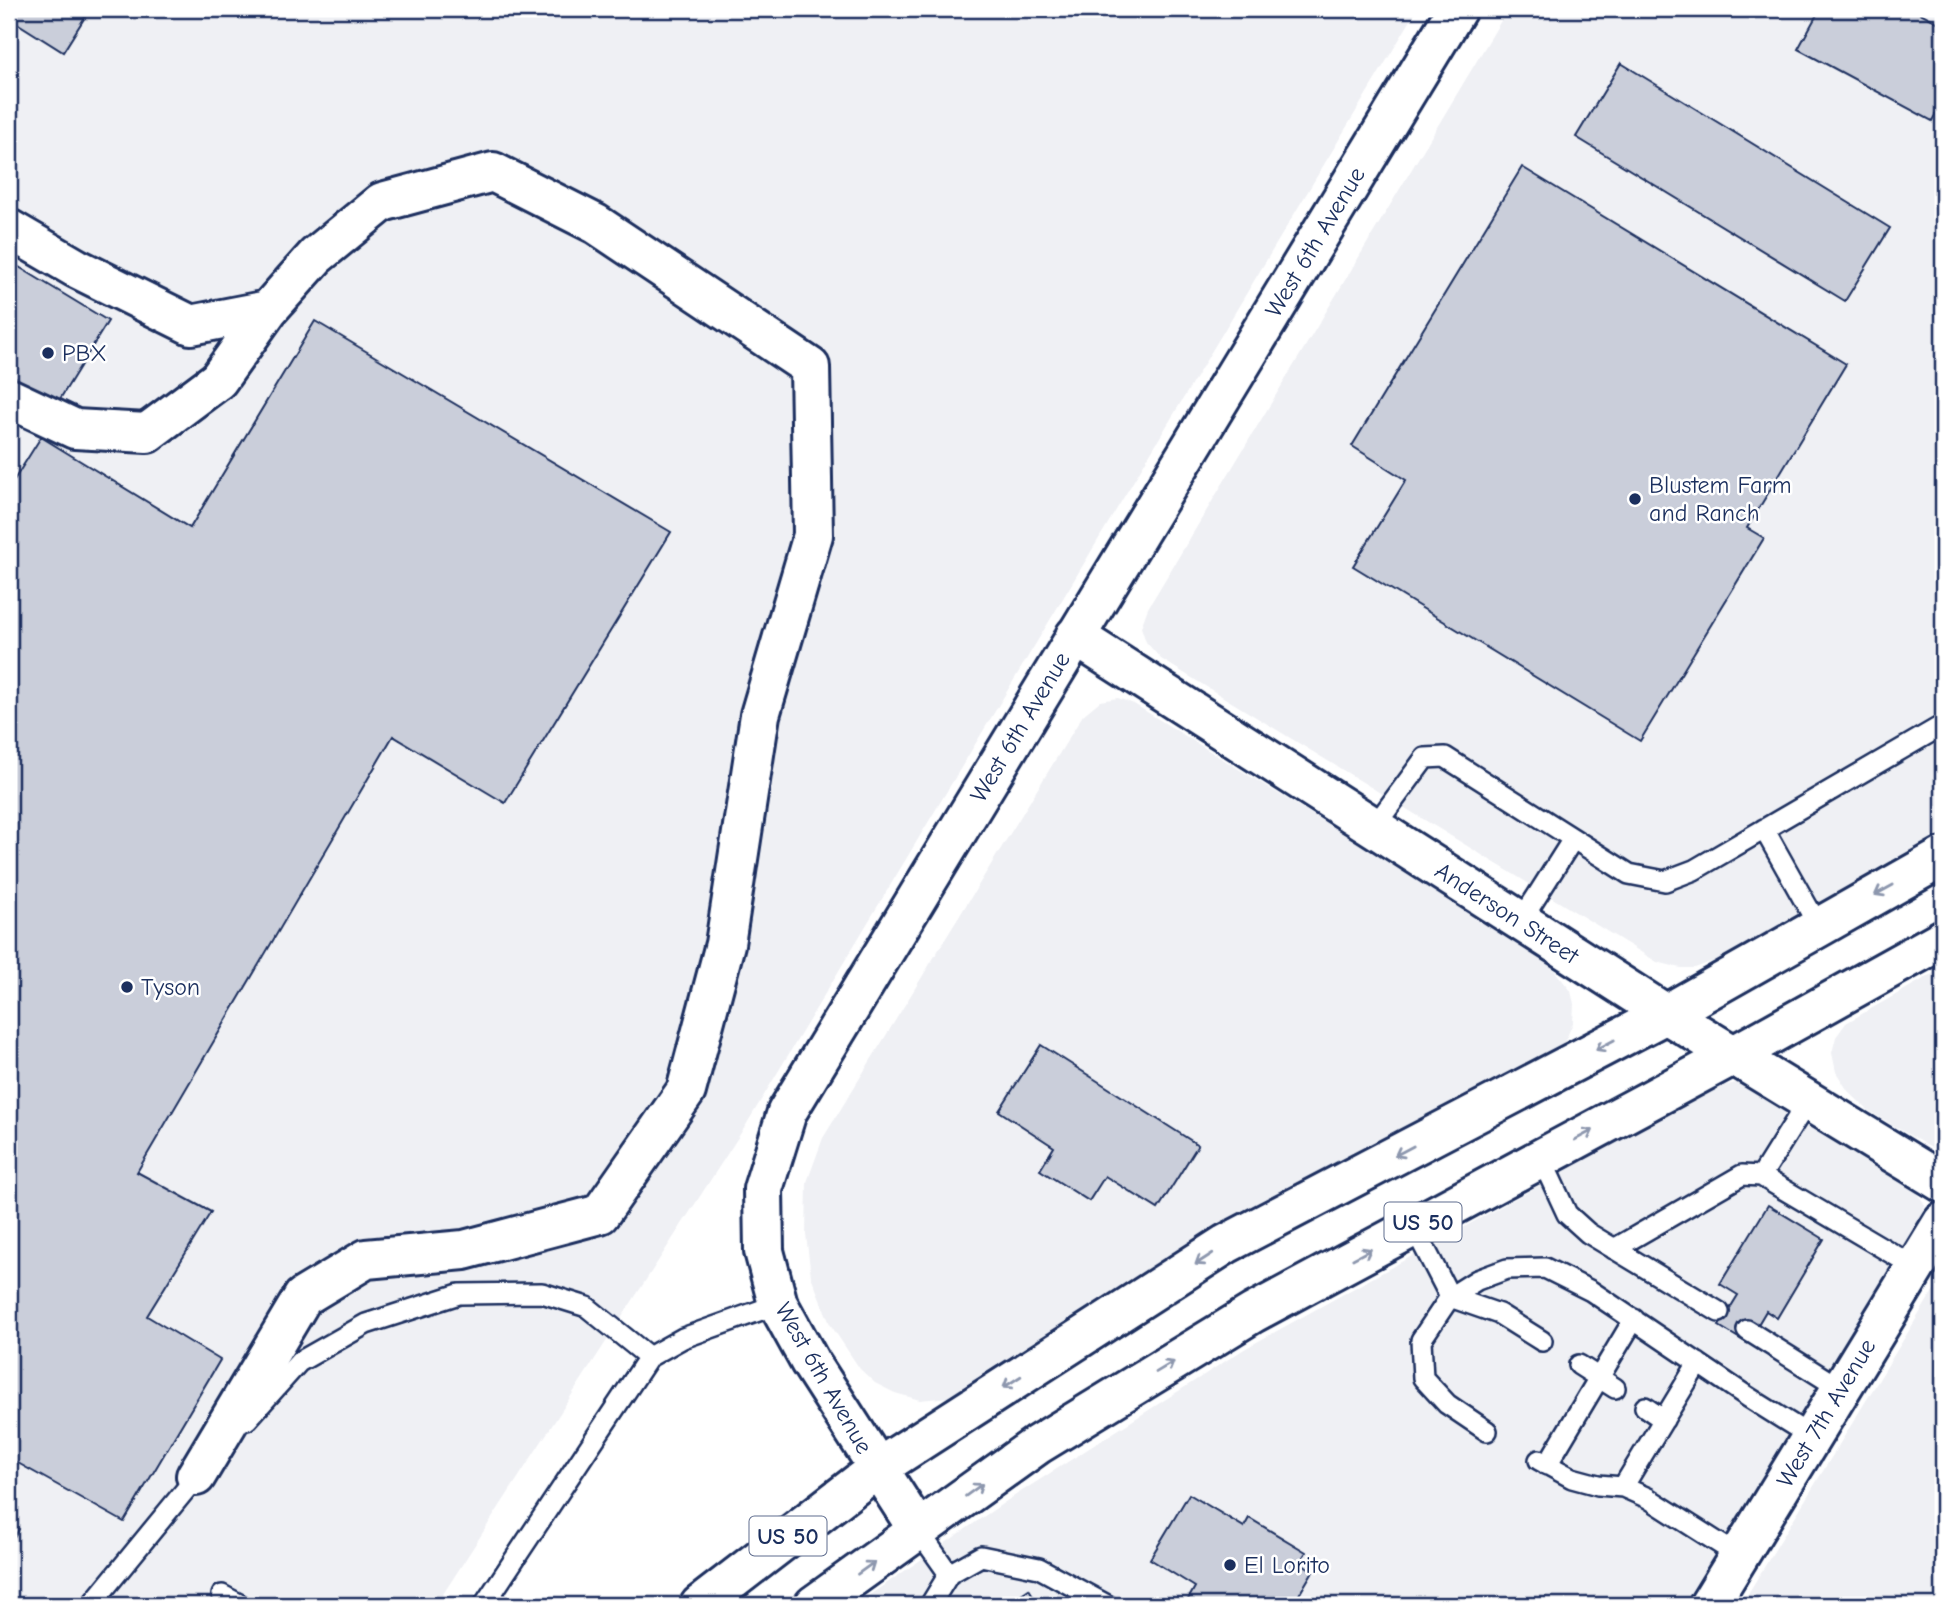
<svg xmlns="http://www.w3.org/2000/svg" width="1952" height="1614" viewBox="0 0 1952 1614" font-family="'Comic Neue',sans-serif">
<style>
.built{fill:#eff0f4}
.building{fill:#caceda;stroke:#1b2f5e;stroke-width:2}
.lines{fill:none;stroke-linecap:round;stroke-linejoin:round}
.service-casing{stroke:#1b2f5e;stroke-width:24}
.minor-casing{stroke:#1b2f5e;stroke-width:44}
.tertiary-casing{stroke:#1b2f5e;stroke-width:44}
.primary-casing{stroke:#1b2f5e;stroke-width:44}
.service{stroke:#fff;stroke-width:19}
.minor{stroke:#fff;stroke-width:38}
.tertiary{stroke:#fff;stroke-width:38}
.primary{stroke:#fff;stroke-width:38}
.oneway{stroke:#8d97ae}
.poi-dot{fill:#1b2f5e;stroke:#fff;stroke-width:2.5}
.labels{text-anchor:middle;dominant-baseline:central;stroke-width:5;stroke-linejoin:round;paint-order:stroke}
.shield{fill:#fff;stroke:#5f6d8e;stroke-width:2}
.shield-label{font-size:23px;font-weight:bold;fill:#1b2f5e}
.street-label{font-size:24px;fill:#1b2f5e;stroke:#fff}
.poi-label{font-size:24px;fill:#1b2f5e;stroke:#fff;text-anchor:start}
</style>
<rect width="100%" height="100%" fill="#fff"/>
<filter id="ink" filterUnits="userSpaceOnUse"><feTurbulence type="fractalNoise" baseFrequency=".0143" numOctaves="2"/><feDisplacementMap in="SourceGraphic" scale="14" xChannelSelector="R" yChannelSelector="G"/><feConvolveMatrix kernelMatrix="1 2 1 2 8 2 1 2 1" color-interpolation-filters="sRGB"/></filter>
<g filter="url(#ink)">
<path class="built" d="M9 9 1417 10 746 1125 436 1605H9Z
M1508 9H1943V835L1724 957 1695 968H1681L1657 962 1161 659 1146 642 1141 627 1148 608Z
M1118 698 1134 704 1546 960 1571 991 1574 1004 1573 1023 1565 1041 1549 1056 1254 1214 1079 1315 950 1397 920 1400 895 1393 875 1383 860 1369 830 1324 811 1276 806 1235 807 1182 823 1138 1083 715 1100 701Z
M1943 968V1155L1869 1111 1848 1091 1836 1072 1832 1053 1836 1037 1846 1023Z
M1736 1083 1755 1089 1905 1179 1917 1192 1925 1205 1921 1223 1690 1605H855L1008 1500 1246 1348 1715 1088Z
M1943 1275V1605H1741Z"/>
<path class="building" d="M9 9H90L63 52 9 18Z
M1820 9H1913L1943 25V100L1932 121 1798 49Z
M1621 63 1890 228 1845 301 1576 137Z
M1522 167 1846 364 1747 528 1764 538 1640 741 1353 566 1406 480 1352 446Z
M9 261 108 321 52 412 9 386Z
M315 321 671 532 505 803 393 736 137 1172 211 1212 147 1316 220 1360 124 1522 16 1462 9 1473V488L41 437 190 528Z
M1041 1045 1198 1145 1158 1209 1105 1176 1089 1201 1040 1170 1054 1147 999 1111Z
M1768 1205 1824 1239 1777 1318 1766 1311 1747 1343 1719 1326 1738 1295 1720 1284Z
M1189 1494 1244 1527 1249 1518 1306 1552 1300 1562 1313 1571 1293 1605H1190L1186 1603 1195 1587 1150 1559Z
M9 1523 19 1529 9 1547Z
M1029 1589 1039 1605H1005Z"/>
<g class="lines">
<g class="service-casing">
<path id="service" d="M1374 827 1425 758 1445 757 1629 874 1665 881 1694 870 1943 725
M1764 829 1819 927
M1521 921 1573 839
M1541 1158 1567 1214 1588 1233 1719 1312
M1761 1176 1808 1101
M1414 1227 1450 1297 1499 1314 1542 1341
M1614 1249 1742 1175 1761 1176 1915 1267
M1747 1330 1841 1389
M1579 1365 1615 1388
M1645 1407 1664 1420
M247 1420 299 1362 366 1324 459 1294 542 1293 587 1307 649 1357
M1487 1431 1447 1404 1423 1378 1421 1340 1450 1297 1477 1280 1507 1269 1545 1268 1591 1291 1748 1397 1812 1437
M1539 1460 1572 1478 1598 1485 1623 1487 1648 1498 1739 1556
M1547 1465 1634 1319
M1623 1487 1698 1363
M918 1530 949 1574
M222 1595 241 1605
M91 1605 201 1471
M484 1605 649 1357 683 1338 778 1304
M930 1605 949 1574 981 1556 1039 1568 1107 1605"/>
</g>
<g class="minor-casing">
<path id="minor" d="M9 229 76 268 191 325 268 310
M9 398 75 429 147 433 218 380 268 310 316 256 382 202 493 172 596 224 810 367 813 535 760 715 725 944 686 1091 600 1214 464 1250 366 1259 303 1297 196 1476
M1075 636 1666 1014 1943 1183
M1709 1605 1943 1222"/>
</g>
<g class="tertiary-casing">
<path id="tertiary" d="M918 1530 810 1362 778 1304 764 1251 763 1189 787 1112 1457 9"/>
</g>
<g class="primary-casing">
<path id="primary" d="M700 1605 878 1468 1226 1244 1666 1014 1943 857
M814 1605 1037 1445 1253 1313 1734 1055 1943 939"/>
</g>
<use href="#service" class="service"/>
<use href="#minor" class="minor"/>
<use href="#tertiary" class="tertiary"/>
<use href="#primary" class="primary"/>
</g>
<defs><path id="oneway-shaft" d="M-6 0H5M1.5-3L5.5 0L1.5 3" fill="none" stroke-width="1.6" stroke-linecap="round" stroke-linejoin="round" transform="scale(1.75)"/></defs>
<g class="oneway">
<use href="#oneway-shaft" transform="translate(1884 890) rotate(151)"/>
<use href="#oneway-shaft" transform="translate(1605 1045) rotate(152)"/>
<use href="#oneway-shaft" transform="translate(1584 1135) rotate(-28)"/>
<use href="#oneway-shaft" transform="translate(1404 1151) rotate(152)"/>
<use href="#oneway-shaft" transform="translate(1362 1254) rotate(-28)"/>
<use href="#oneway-shaft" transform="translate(1204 1259) rotate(147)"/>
<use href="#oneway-shaft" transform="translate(1165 1367) rotate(-31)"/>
<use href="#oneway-shaft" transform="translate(1012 1382) rotate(147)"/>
<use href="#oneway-shaft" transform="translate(974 1490) rotate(-36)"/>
<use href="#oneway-shaft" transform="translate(866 1568) rotate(-36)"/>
</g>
</g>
<g class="poi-dot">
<circle cx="48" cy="353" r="7"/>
<circle cx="1635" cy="499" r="7"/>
<circle cx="127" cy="987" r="7"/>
<circle cx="1230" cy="1565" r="7"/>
</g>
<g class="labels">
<g class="shield">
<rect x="1384.5" y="1202.5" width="77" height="39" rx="5"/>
<rect x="749.5" y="1516.5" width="77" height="39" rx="5"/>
</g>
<g class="shield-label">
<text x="1423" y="1222">US 50</text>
<text x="788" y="1536">US 50</text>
</g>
<g class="street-label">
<text transform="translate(1315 242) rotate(-59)">West 6th Avenue</text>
<text transform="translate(1020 727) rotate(-59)">West 6th Avenue</text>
<text transform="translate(1507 913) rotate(33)">Anderson Street</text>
<text transform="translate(824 1378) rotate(60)">West 6th Avenue</text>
<text transform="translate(1826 1413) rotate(-59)">West 7th Avenue</text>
</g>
<g class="poi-label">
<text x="62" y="353">PBX</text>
<text x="1649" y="485">Blustem Farm<tspan x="1649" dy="28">and Ranch</tspan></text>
<text x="141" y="987">Tyson</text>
<text x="1244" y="1565">El Lorito</text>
</g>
</g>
<rect width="1952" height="1614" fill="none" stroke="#fff" stroke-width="35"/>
<rect x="18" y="18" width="1917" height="1579" fill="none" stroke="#1b2f5e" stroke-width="2.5" filter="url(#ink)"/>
</svg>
